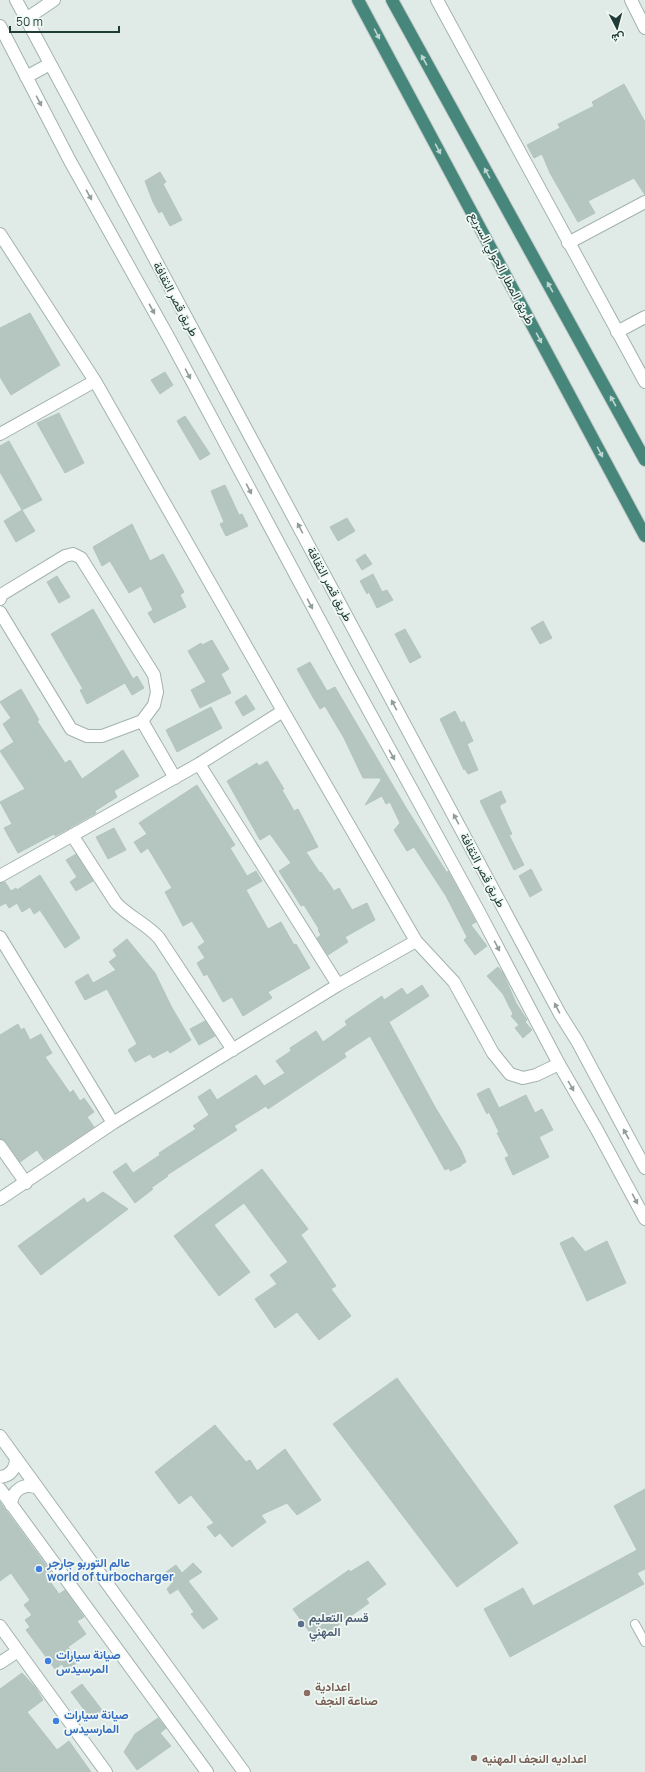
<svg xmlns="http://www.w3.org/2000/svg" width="645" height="1772" viewBox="0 0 645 1772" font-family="Manrope,Vazirmatn,sans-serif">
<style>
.building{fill:#b5c6c0;stroke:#b2c5be}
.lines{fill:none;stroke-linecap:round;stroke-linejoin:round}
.service-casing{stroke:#a3b3ae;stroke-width:10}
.minor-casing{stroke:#a3b3ae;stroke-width:14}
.tertiary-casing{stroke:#a3b3ae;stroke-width:14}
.trunk-casing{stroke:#c1c8c7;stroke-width:14}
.service{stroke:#fff;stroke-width:8}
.minor{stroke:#fff;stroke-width:12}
.tertiary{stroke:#fff;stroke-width:12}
.trunk{stroke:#46867b;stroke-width:12}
.oneway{fill:#bdd6d0}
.oneway2{fill:#909e9a}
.shop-dot{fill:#3f7fe0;stroke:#f0f8f4;stroke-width:1.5}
.service-dot{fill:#5c6f8a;stroke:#f0f8f4;stroke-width:1.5}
.education-dot{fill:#8d6e63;stroke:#f0f8f4;stroke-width:1.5}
.labels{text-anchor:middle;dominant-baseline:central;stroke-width:3.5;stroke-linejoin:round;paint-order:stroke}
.street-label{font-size:12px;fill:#203c36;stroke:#f0f8f4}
.shop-label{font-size:12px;font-weight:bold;fill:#366cbe;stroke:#f0f8f4;text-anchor:start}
.service-label{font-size:12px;font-weight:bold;fill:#4e5e75;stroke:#f0f8f4;text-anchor:start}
.education-label{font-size:12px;font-weight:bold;fill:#785e54;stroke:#f0f8f4;text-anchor:start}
</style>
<rect width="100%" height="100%" fill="#e0ebe7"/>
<path class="building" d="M624 84 645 122V195L634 178 588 201 595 213 578 222 550 173 542 154 534 158 527 145 560 128 558 124 594 106 592 102Z
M160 172 166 182 163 184 182 220 170 226 162 211 159 213 153 202 145 181Z
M30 313 60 365 11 395 0 377V328Z
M165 372 173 385 160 394 151 380Z
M59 413 84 463 65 473 37 423Z
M185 416 210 454 200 460 177 421Z
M9 441 42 500 22 510 0 472V446Z
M225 485 239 515 242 514 248 526 226 536 220 524 224 522 211 491Z
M22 510 35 531 16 542 4 521Z
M347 518 355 531 338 541 330 527Z
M132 524 150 561 163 554 184 592 180 595 186 607 154 623 148 613 153 610 141 586 129 593 110 561 102 566 93 547Z
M365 554 372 564 362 570 356 560Z
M373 574 382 592 387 590 393 600 377 608 369 592 367 594 360 581Z
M57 576 70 597 59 603 47 582Z
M93 609 133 679 137 676 144 688 132 695 125 683 87 704 80 690 83 689 51 634Z
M543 621 552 638 540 644 531 628Z
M405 629 421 657 410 663 395 634Z
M212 640 229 669 221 674 231 693 200 708 191 690 206 682 188 651 201 643 202 645Z
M310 662 327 691 335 687 405 806 447 873 448 871 476 922 471 925 487 946 475 955 464 940 467 937 446 896 414 847 407 851 394 830 400 823 390 802 386 804 382 796 365 805 381 780 380 778H363L344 738 325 706 320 709 314 699 297 669Z
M21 689 39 720 37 721 65 763 70 760 82 779 123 750 139 776 114 791 117 797 95 811 96 813 55 836 54 834 18 853 4 828 12 824 0 802 25 789 0 751 14 742 3 724 11 718 0 702Z
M246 695 255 709 243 716 235 702Z
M211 707 222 728 177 752 166 730Z
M455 711 461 723 464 721 473 741 467 744 478 770 468 774 465 769 464 770 440 719Z
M267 761 284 789 282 790 294 811 298 809 318 847 306 852 320 873 321 872 334 891 339 888 352 910 367 903 375 920 345 937 348 942 328 955 317 938 321 935 318 930 319 929 304 905 301 906 279 871 291 863 270 834 260 840 227 781 257 763 259 766Z
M197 785 235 845 230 848 247 876 256 871 262 881 246 890 268 929 281 922 294 945 296 944 310 968 268 992 272 998 243 1016 232 997 223 1002 207 974 204 976 197 963 205 958 198 947 205 942 192 921 183 926 165 892 172 888 148 848 141 853 134 842 147 834 139 823Z
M501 791 506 802 500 805V808L512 834 509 835 524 865 514 870 480 801Z
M114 828 126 850 108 859 96 837Z
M76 854 93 881 76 891 70 882 77 877 66 860Z
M531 869 542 890 530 897 519 876Z
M40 875 80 938 65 948 40 910 34 914 30 907 22 912 17 903 9 908 6 903 0 906V883L5 882 11 891 16 888 17 890Z
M127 939 155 973 171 1006 191 1040 170 1053 168 1050 153 1058 150 1054 135 1062 128 1050 137 1044 107 989 85 1000 75 982 88 974 93 983 116 970 109 962 117 956 113 950Z
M498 967 503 973 516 1003 527 1020 525 1022 532 1030 523 1038 515 1028 519 1025 511 1016 513 1014 503 994 487 976Z
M422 985 429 996 389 1022 435 1107 461 1150 466 1162 461 1165V1166L450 1171 449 1168 445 1170 370 1036 344 1053 346 1057 268 1109 266 1106 234 1126 237 1130 167 1175 168 1176 151 1188 153 1189 135 1203 113 1172 126 1163 133 1173 160 1155 159 1153 196 1129 193 1126 209 1115 198 1097 210 1089 217 1100 256 1075 264 1086 285 1073 276 1061 291 1051 290 1048 316 1031 323 1042 347 1025 345 1021 382 996 384 1000 402 988 407 995Z
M205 1021 215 1036 199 1045 190 1029Z
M18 1024 21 1030 24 1028 30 1040 41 1034 52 1053 45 1057 70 1093 73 1090 80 1101 84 1098 94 1112 87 1117 94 1127 44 1160 37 1150 20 1162 6 1142 0 1139V1035Z
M489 1088 499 1108 526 1095 535 1113 542 1109 553 1130 539 1137 549 1157 513 1175 505 1158 509 1156 497 1133 499 1132 489 1112 487 1114 477 1094Z
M262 1169 308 1229 301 1235 336 1286 331 1289 351 1316 319 1340 297 1312 275 1328 255 1299 277 1284 270 1275 288 1262 244 1203 214 1225 250 1272 219 1296 174 1236Z
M103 1192 128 1209 41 1275 18 1246 84 1198 87 1203Z
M573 1237 585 1252 607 1241 626 1283 587 1301 560 1243Z
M397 1378 518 1543 457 1587 333 1424Z
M215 1425 246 1462 250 1460 257 1471 285 1449 321 1500 297 1515 287 1503 261 1515 266 1522 232 1547 220 1533 215 1537 207 1527 214 1523 191 1495 179 1504 155 1472Z
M645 1489V1569L637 1573 644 1584 510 1657 484 1609 523 1588 533 1606 637 1550 614 1506Z
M0 1502 51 1572 46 1576 59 1594 65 1590 84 1617 77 1621 86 1634 68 1647 78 1662 66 1671 62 1664 55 1669 26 1630 30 1627 25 1620 32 1615 24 1605 30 1600 11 1573 0 1581Z
M368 1561 386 1584 366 1599 369 1603 316 1641 293 1609 349 1570 350 1572Z
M193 1563 202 1572 188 1581 218 1619 203 1629 191 1614 194 1612 178 1589 170 1594 167 1589 173 1582 166 1572 176 1565 182 1573Z
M22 1673 35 1687 43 1700 27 1712 57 1750 69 1741 91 1772H0V1689Z
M82 1684 102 1710 91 1719 71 1692Z
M158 1718 166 1728 160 1733 171 1746 137 1770 124 1752 135 1734Z"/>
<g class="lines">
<g class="service-casing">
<path id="service" d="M635 1624 645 1642"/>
</g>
<g class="minor-casing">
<path id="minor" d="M631 0 645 28
M26 19 54 0
M0 234 95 381 283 711 416 941 454 982 493 1053 510 1074 523 1078 536 1075 559 1064
M568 243 645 202
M617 332 645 317
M0 434 95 381
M0 599 1 595 65 556 73 554 81 558 154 675 157 692 154 705 142 721 102 736H87L71 729 0 612
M142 721 175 778
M199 764 338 985
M72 835 116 903C129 917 147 924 159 938L233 1050
M0 876 199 764 283 711
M0 937 113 1123 0 1199
M113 1123 338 985 416 941
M0 1146 26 1183
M0 1436 244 1772
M0 1477C11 1476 16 1468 16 1458
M0 1489 207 1772
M11 1505C12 1490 24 1482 38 1488
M0 1626 18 1651
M0 1663 18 1651 106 1772"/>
</g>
<g class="tertiary-casing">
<path id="tertiary" d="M16 0 560 1014 577 1041 645 1168
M437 0 645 382
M0 26 70 161 170 340 347 671 479 912 559 1064 597 1130 645 1219
M26 77 50 64"/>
</g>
<g class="trunk-casing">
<path id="trunk" d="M358 0 645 536
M392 0 645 460"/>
</g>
<use href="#service" class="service"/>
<use href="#minor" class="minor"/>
<use href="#tertiary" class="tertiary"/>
<use href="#trunk" class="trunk"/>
</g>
<defs><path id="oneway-solid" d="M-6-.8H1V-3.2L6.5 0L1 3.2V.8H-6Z"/></defs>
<g class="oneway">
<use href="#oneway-solid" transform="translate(377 34) rotate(62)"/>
<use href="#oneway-solid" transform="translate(424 60) rotate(-119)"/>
<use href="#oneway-solid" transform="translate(438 149) rotate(62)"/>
<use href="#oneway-solid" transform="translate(487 173) rotate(-119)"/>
<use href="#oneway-solid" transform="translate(550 287) rotate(-119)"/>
<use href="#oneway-solid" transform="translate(539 338) rotate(62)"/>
<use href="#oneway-solid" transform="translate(613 401) rotate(-119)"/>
<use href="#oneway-solid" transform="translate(600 452) rotate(62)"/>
</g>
<g class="oneway2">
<use href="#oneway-solid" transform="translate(39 101) rotate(62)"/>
<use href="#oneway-solid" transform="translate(89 195) rotate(61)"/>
<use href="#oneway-solid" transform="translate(152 309) rotate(61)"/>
<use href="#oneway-solid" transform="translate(188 374) rotate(62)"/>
<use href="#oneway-solid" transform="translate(249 489) rotate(62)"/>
<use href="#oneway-solid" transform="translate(300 528) rotate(-118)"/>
<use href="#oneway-solid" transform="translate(310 604) rotate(62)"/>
<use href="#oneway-solid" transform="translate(394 705) rotate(-118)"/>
<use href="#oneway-solid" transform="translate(392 755) rotate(61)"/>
<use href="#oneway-solid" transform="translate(456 819) rotate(-118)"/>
<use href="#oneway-solid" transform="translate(497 946) rotate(62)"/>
<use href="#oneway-solid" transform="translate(557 1008) rotate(-118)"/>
<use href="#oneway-solid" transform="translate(571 1086) rotate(60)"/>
<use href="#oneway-solid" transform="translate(626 1134) rotate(-119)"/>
<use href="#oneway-solid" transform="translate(635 1199) rotate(62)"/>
</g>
<g class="shop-dot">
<circle cx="39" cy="1569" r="4"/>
<circle cx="48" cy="1661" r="4"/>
<circle cx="56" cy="1721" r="4"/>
</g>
<circle class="service-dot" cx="301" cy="1624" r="4"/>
<g class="education-dot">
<circle cx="307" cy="1693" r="4"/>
<circle cx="474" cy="1758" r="4"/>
</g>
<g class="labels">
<g class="street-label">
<text transform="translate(502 268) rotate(62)">طريق المطار الحولي السريع</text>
<text transform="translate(176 299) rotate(62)">طريق قصر الثقافة</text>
<text transform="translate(330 584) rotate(62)">طريق قصر الثقافة</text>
<text transform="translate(483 870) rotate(62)">طريق قصر الثقافة</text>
</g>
<g class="shop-label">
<text x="47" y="1562">عالم التوربو جارجر<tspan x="47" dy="14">world of turbocharger</tspan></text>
<text x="56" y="1654">صيانة سيارات<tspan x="56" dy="14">المرسيدس</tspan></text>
<text x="64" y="1714">صيانة سيارات<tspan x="64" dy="14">المارسيدس</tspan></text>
</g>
<g class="service-label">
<text x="309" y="1617">قسم التعليم<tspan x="309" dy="14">المهني</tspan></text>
</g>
<g class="education-label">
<text x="315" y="1686">اعدادية<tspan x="315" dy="14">صناعة النجف</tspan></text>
<text x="482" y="1758">اعداديه النجف المهنيه</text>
</g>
</g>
<g transform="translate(617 28) rotate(174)" stroke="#f0f8f4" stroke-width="3" paint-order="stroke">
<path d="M0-3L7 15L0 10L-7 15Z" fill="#203c36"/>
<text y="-6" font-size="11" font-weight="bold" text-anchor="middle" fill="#203c36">ش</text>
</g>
<path d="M10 26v6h109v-6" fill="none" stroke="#203c36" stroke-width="2"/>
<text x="16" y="26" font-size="12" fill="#203c36" stroke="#f0f8f4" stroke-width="3" paint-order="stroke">50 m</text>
</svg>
